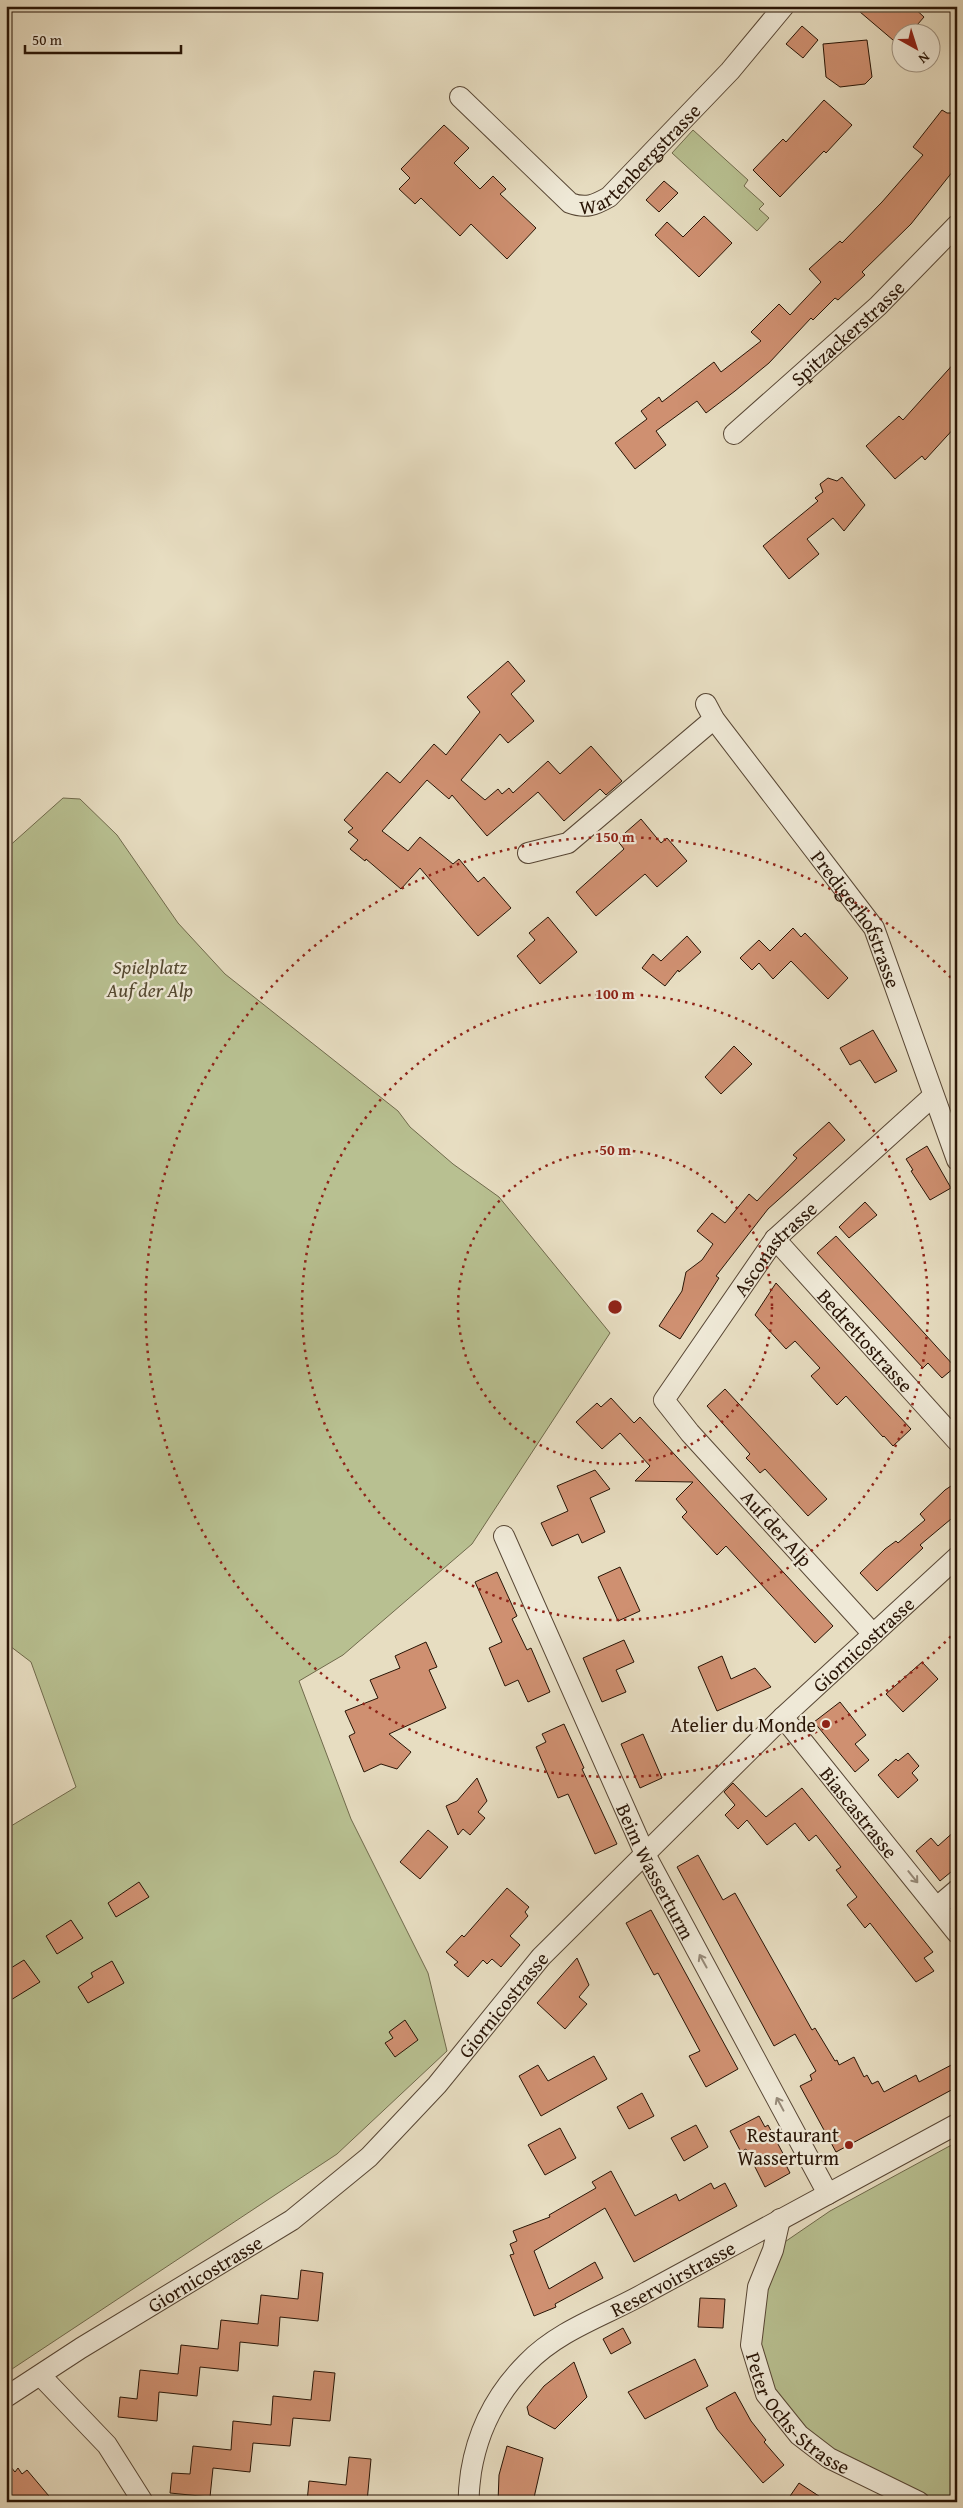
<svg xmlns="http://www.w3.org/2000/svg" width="963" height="2508" viewBox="0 0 963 2508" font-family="'Gentium Book Plus',serif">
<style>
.green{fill:#b8c091;stroke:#706a4c}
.building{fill:#cf9071;stroke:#291506}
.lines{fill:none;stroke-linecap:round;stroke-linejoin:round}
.minor-casing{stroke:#584735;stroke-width:22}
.minor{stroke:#efe9d7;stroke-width:20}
.oneway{stroke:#968a79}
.ring{fill:none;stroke:#8f2418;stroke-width:2.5;stroke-dasharray:2.5 5}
.poi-dot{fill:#8f2418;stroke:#efe9d7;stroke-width:2}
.labels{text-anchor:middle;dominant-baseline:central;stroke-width:4.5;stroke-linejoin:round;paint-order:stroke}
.street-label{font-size:20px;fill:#291506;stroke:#efe9d7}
.park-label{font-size:20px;font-style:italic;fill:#544830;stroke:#efe9d7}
.poi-label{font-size:20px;fill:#291506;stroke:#efe9d7;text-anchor:end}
.centre{fill:#8f2418;stroke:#efe9d7;stroke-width:2.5}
.ring-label{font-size:15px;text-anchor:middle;font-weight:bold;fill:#8f2418;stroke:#efe9d7;stroke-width:4.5;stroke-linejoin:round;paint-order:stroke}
</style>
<rect width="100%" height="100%" fill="#e7ddc1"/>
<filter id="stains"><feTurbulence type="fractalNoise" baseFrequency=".004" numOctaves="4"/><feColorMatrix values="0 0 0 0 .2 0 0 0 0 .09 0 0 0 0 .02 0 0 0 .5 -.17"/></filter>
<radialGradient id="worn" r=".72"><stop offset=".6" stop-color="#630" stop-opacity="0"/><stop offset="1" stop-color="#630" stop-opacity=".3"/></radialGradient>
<path class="green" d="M693 130 748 180 744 186 764 204 759 209 769 218 757 231 672 153Z
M63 798 80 799 117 835 178 923 225 974 398 1111 410 1127 453 1164 499 1197 610 1333 472 1544 343 1655 299 1681 351 1819 428 1973 447 2051 337 2154 6 2373V1829L76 1787 31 1662 6 1643V849Z
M957 2142V2502H919L829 2458 766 2394 751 2345 773 2250 830 2211Z"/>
<path class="building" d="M853 6H912L924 17 911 32H900V46Z
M802 26 818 40 803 58 786 44Z
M867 40 872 77 865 84 840 87 826 77 823 44Z
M824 100 852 125 826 153 824 151 780 197 753 170 783 139 786 142Z
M942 110 947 113H957V166L911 224 862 272 865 275 838 300 835 298 813 320 811 318 769 363 735 391 706 413 697 401 656 431 666 445 635 469 615 443 647 419 641 411 659 397 662 402 714 362 721 372 761 341 751 332 779 304 790 315 821 282 809 269 840 241 842 243 882 202 923 155 913 147Z
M444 125 469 148 454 163 480 189 493 176 506 189 500 194 536 228 507 259 471 224 460 236 421 198 415 204 399 189 410 178 401 169Z
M664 181 678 193 659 212 646 200Z
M704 216 732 243 699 277 655 235 667 222 683 237Z
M957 360V425L925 460 922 456 895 479 866 446 899 416 903 420Z
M842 477 865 505 844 531 833 518 807 539 819 554 789 579 763 546 818 501 815 498 823 492 820 484 828 478 837 481Z
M508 661 525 681 511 694 534 721 508 743 500 734 461 780 485 800 498 789 502 794 509 788 513 793 548 761 560 774 591 746 622 781 606 795 600 789 564 821 538 792 487 836 452 795 449 799 427 780 382 831 408 851 420 837 453 864 459 859 478 882 484 877 511 908 478 936 420 868 401 889 366 859 365 861 350 849 358 840 348 832 353 828 344 820 387 772 400 783 434 744 446 755 480 712 467 697Z
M641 819 661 843 667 838 687 861 657 887 645 874 596 916 576 892 624 849 617 840Z
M548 917 577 952 540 984 517 956 535 940 529 933Z
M793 928 801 937 805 933 848 978 828 999 791 961 773 979 759 963 752 970 740 958 759 940 770 951Z
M687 936 701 952 679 972 678 970 665 986 642 968 653 954 661 961Z
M873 1030 897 1071 875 1083 860 1060 850 1065 840 1048Z
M734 1046 752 1064 721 1094 705 1077Z
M829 1122 845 1140 768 1209 716 1276 719 1278 680 1339 659 1326 682 1291 686 1272 702 1260 713 1244 697 1231 712 1213 725 1223 749 1194 757 1201 797 1158 793 1155Z
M927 1146 951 1188 930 1200 911 1171 913 1170 906 1159Z
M865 1202 877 1215 849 1238 839 1227Z
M836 1236 955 1367 942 1378 928 1363 923 1368 817 1253Z
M776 1283 911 1429 893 1446 884 1436 883 1437 846 1396 837 1405 811 1376 820 1368 795 1341 786 1349 755 1315Z
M725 1389 827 1499 808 1516 765 1469 760 1473 753 1465 746 1458 750 1454 707 1406Z
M611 1398 634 1423 640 1417 833 1626 815 1643 726 1546 717 1555 682 1517 687 1512 676 1499 693 1482 635 1481 650 1466 620 1433 602 1449 576 1422 597 1403 601 1407Z
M595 1470 610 1489 590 1498 605 1532 582 1543 578 1534 552 1546 541 1523 568 1511 557 1486Z
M957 1482V1514L920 1545 923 1548 877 1591 860 1573 885 1549 896 1541 898 1543 925 1520 920 1514 945 1490Z
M620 1567 640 1611 618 1621 598 1577Z
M497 1572 517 1616 512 1619 527 1650 531 1648 550 1692 528 1702 518 1680 505 1686 489 1648 502 1642 475 1582Z
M624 1640 634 1662 616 1670 626 1692 602 1702 583 1658Z
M426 1642 437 1667 429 1670 446 1708 389 1734 411 1752 397 1769 381 1764 364 1772 349 1736 355 1733 345 1711 378 1698 370 1680 400 1668 395 1656Z
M722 1656 731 1679 755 1668 771 1687 717 1711 698 1667Z
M922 1662 938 1679 903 1712 886 1694Z
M840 1702 866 1735 855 1744 869 1760 855 1772 814 1722Z
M564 1724 584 1768 582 1769 617 1844 595 1854 568 1794 558 1798 536 1747 546 1742 542 1734Z
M643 1734 662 1778 640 1788 621 1744Z
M908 1753 919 1766 912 1773 918 1780 898 1798 878 1775 896 1759 898 1761Z
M477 1778 487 1801 478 1812 485 1818 470 1835 463 1829 458 1835 446 1806 457 1801Z
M733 1783 766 1817 802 1788 933 1952 924 1958 934 1971 916 1982 870 1923 865 1928 847 1905 857 1897 836 1870 841 1867 816 1835 809 1841 795 1823 767 1845 747 1820 738 1829 725 1815 735 1805 724 1792Z
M957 1829V1867L940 1881 916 1851 931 1838 938 1846Z
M428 1830 448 1847 420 1879 400 1862Z
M698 1855 723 1900 735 1893 812 2030 815 2028 835 2061 837 2060 839 2065 854 2057 864 2077 867 2075 872 2084 878 2081 884 2092 916 2075 919 2082 957 2062V2087L836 2152 800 2086 812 2080 810 2075 816 2071 795 2034 774 2046 677 1867Z
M139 1882 149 1897 116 1917 108 1903Z
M507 1888 529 1907 525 1912 528 1916 510 1936 520 1945 501 1967 492 1959 487 1964 483 1960 468 1977 454 1965 458 1962 446 1952 462 1935 464 1937Z
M651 1910 738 2069 706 2087 689 2056 700 2051 658 1973 654 1975 626 1923Z
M71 1920 83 1938 57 1954 46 1936Z
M577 1958 589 1985 579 1997 587 2004 565 2029 537 2003Z
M24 1960 40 1982 6 2003V1971Z
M112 1961 124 1983 88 2003 78 1987 93 1977 91 1973Z
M405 2020 418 2040 395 2057 385 2043 393 2038 389 2032Z
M594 2056 607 2079 541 2116 519 2076 538 2065 548 2081Z
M642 2093 654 2116 629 2129 617 2107Z
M759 2116 765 2127 768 2125 789 2165 787 2167 790 2173 765 2187 746 2149 741 2152 730 2131Z
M696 2125 708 2147 684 2161 671 2138Z
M560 2128 576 2158 545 2175 528 2145Z
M611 2171 635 2216 676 2194 679 2201 711 2183 714 2189 725 2183 737 2206 634 2262 605 2208 534 2251 549 2289 595 2262 603 2278 555 2304 556 2307 534 2316 510 2255 514 2254 510 2244 517 2241 513 2231 550 2217 549 2215 596 2188 592 2182Z
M301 2270 323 2273 318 2321 280 2317 278 2346 240 2342 238 2371 200 2367 197 2396 159 2392 157 2421 118 2417 120 2397 137 2399 140 2370 178 2374 181 2345 218 2349 221 2320 258 2324 261 2295 298 2299Z
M700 2298 725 2299 723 2328 698 2327Z
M623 2328 631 2343 611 2354 603 2339Z
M695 2359 708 2386 645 2419 628 2392Z
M574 2362 587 2397 555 2429 529 2415 527 2407 544 2386Z
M314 2371 335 2373 330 2421 293 2418 290 2446 253 2443 250 2472 213 2468 210 2497 170 2493 172 2473 190 2474 193 2446 231 2450 233 2421 271 2425 273 2396 311 2400Z
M735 2392 751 2421 766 2440 764 2442 784 2465 763 2483 717 2429 706 2408Z
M507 2446 543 2458 533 2502H498L499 2475Z
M349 2457 371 2459 367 2502H307L309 2481 346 2485Z
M6 2461 15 2472 18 2468 22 2474 27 2470 54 2502H6Z
M799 2483 828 2502H786Z"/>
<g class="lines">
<g class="minor-casing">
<g id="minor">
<path id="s1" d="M460 97 570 203C586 209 595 205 609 197L730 71 784 6"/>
<path id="s2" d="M734 434 878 306 957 225"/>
<path id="s3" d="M706 704 714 719 874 928 957 1160"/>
<path d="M528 853 568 843 714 719"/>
<path id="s4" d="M775 1239 957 1441"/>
<path id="s5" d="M504 1536 645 1854 828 2194"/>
<path id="s6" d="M873 1634 690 1433 664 1400 775 1239 932 1097"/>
<path id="s7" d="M783 1717 957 1933"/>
<path d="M937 1907 957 1890"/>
<path id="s8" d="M780 2219 773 2250 758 2287 751 2345 766 2394 799 2435 829 2458 919 2502"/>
<path d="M41 2376 107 2445 143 2502"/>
<path id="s9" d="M6 2397 81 2348 292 2220 369 2157 437 2085 541 1957 783 1717 957 1557"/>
<path id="s10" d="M469 2502C468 2491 470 2482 471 2472 478 2429 496 2394 527 2363 560 2329 607 2315 647 2292 750 2236 853 2180 957 2124"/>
</g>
</g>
<use href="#minor" class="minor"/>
</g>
<defs><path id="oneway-shaft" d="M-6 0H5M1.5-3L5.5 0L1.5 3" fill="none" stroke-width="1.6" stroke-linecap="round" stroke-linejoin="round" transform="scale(1.25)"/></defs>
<g class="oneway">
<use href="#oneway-shaft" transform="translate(913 1877) rotate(51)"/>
<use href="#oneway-shaft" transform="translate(703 1961) rotate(-119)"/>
<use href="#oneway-shaft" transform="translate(780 2104) rotate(-118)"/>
</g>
<g class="ring">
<circle cx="615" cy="1307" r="157"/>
<circle cx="615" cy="1307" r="313"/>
<path d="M956 1631A470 470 0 1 1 956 983"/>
</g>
<g class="poi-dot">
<circle cx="826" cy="1724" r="5"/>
<circle cx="849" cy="2145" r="5"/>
</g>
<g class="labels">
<g class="street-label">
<text stroke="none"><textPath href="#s1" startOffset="241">Wartenbergstrasse</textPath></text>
<text stroke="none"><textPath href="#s2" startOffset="152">Spitzackerstrasse</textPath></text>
<text stroke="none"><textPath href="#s3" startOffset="264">Predigerhofstrasse</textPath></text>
<text stroke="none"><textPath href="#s6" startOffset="502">Asconastrasse</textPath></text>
<text stroke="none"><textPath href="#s4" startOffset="136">Bedrettostrasse</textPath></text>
<text transform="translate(777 1528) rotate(48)">Auf der Alp</text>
<text stroke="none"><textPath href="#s9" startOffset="1149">Giornicostrasse</textPath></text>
<text stroke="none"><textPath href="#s7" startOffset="122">Biascastrasse</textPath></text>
<text stroke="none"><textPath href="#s5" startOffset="368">Beim Wasserturm</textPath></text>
<text stroke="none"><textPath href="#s9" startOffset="639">Giornicostrasse</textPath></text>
<text stroke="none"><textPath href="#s9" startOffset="234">Giornicostrasse</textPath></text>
<text stroke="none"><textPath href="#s10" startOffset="324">Reservoirstrasse</textPath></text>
<text stroke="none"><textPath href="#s8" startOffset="216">Peter Ochs-Strasse</textPath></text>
</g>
<g class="park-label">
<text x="150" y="966">Spielplatz<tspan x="150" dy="23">Auf der Alp</tspan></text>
</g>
<g class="poi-label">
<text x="816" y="1724">Atelier du Monde</text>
<text x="839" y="2134">Restaurant<tspan x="839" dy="23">Wasserturm</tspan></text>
</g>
</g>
<circle cx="615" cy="1307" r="8" class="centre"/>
<g class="ring-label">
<text x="615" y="842">150 m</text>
<text x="615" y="999">100 m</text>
<text x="615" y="1155">50 m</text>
</g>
<rect width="963" height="2508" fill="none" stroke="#e7ddc1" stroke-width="25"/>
<rect x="8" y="8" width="948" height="2493" fill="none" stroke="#291506" stroke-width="2.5"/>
<rect x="12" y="12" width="938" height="2483" fill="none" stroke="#291506"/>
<g transform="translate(916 48) rotate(141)"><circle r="24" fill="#efe9d7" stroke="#a09483"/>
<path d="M0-4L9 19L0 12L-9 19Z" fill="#8f2418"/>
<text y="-8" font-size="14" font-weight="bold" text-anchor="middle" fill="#291506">N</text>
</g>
<path d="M25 45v8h156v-8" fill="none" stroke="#291506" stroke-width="2.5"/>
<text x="32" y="45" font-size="15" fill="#291506" stroke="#efe9d7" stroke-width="4" paint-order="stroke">50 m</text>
<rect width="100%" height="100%" filter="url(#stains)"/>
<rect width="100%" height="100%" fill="url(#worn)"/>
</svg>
